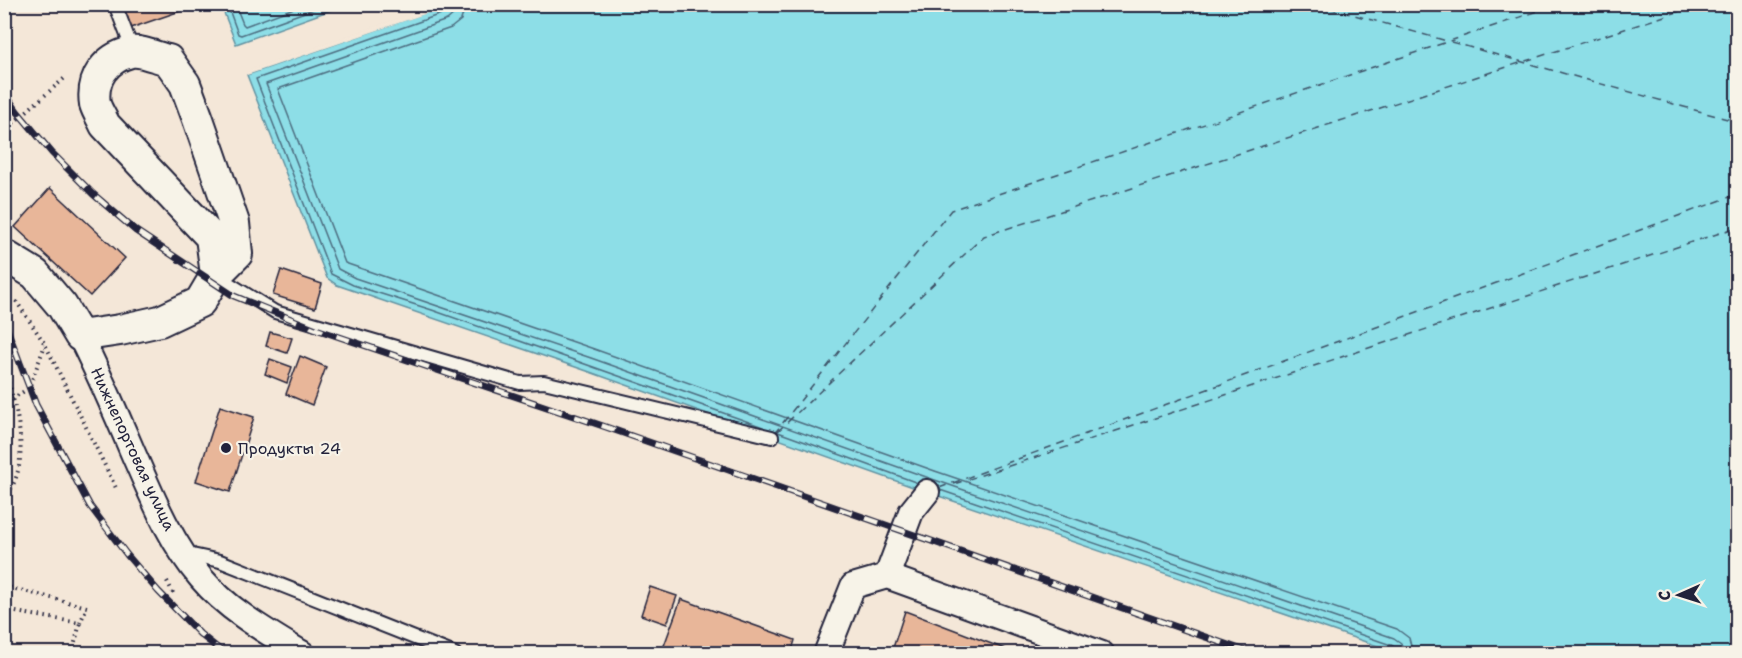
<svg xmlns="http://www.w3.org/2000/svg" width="1742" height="658" viewBox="0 0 1742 658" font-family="'Shantell Sans',sans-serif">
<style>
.water{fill:#8ddee7;stroke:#6293a2;stroke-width:1.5}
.pier{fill:#f4e7d8}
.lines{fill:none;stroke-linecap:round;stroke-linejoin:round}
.shore{stroke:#4d6d80;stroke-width:1.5}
.ferry{stroke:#3d5166;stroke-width:1.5;stroke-dasharray:8 6;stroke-linecap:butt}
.building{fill:#e8b699;stroke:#22223b;stroke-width:1.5}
.service-casing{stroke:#22223b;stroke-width:16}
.minor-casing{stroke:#22223b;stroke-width:28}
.tertiary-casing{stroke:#22223b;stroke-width:34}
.path{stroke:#22223b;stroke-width:4;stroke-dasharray:1.5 4.5;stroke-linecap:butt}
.service{stroke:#f7f3e8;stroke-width:12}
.minor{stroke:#f7f3e8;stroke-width:24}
.tertiary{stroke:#f7f3e8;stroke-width:30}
.rail-casing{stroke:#22223b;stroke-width:7}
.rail{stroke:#f7f3e8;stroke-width:4.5;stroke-dasharray:14;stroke-linecap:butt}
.poi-dot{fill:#22223b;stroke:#f7f3e8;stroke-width:2}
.labels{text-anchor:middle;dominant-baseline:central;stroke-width:4.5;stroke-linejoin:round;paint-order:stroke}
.poi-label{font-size:16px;fill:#22223b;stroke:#f7f3e8;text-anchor:start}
.street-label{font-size:16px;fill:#22223b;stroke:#f7f3e8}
</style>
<rect width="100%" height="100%" fill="#f4e7d8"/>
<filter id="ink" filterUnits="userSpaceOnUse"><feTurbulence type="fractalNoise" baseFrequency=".0167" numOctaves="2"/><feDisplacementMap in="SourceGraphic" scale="12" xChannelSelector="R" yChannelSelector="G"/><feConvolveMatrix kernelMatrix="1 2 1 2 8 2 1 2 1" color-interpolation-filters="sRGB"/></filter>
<g filter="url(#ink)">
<path class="water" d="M451 4 1737 5V653H1398L927 492 587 371 337 285 327 278 247 75Z
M221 5H345L236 44Z"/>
<path class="pier" d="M441 4 451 5 247 75 246 72Z"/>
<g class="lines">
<path class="shore" d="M227 4 238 34 241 35 327 4
M235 4 243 24 245 26 305 4
M449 4 448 10 444 13 256 79 331 274 353 285 432 310 763 427
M457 4 455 13 447 20 266 84 338 269 355 278 591 358 932 479 1394 638 1401 643 1404 654
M466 4 461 20 451 28 278 89 345 263 594 349 935 471 1397 629 1409 638 1413 654
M778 432 918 483
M940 490 1391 645 1396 648V654"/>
<path class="ferry" d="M1315 4 1447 41
M1737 4 1738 5
M1451 42 1738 122
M777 432 984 236 1702 4
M774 434 951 210 1559 4
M954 484 1738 227
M939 488 1738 194"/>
</g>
<path class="building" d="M123 4H188L189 8 131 28Z
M50 188 125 258 90 296 15 227Z
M281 270 322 284 315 308 273 295Z
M270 332 292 338 287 353 266 346Z
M300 356 326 367 312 405 286 394Z
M270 359 292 367 287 383 265 374Z
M220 406 254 417 230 492 196 481Z
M650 587 677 596 667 624 641 615Z
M681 599 795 640 791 654H661Z
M905 611 1018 654H891Z"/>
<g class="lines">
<g class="service-casing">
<path id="service" d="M115 4 133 51
M217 276 275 312 520 383 544 382 772 437
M183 553 220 561 455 654"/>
</g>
<g class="minor-casing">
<path id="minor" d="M80 336C99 374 116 413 133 453 152 496 170 542 201 578 229 611 267 632 303 654
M887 576 911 512 927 492
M826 654 853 586 887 576 1102 654"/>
</g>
<g class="tertiary-casing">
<path id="tertiary" d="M4 255 35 274 62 306 80 336 120 330 160 321 200 302 216 275 237 254 234 223 198 119 185 84 168 60C158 58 141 50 131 52 106 58 91 78 95 104 97 111 102 118 105 125L211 237 216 275"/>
</g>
<path class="path" d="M4 131 67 76
M16 301 45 344 117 490
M4 365C15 407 35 461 4 499
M12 399 29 388 45 345
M167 581 174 595
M4 586 87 607 80 623
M4 610 80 623 72 654
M915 654 917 649 929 654"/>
<use href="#service" class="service"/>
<use href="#minor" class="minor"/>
<use href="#tertiary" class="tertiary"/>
<g class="rail-casing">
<path id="rail" d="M4 92 17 111 52 153 93 194 136 231 234 296 316 329 603 426 1254 654
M4 321 36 405 90 506 127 555 158 591 200 634 225 654"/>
</g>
<use href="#rail" class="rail"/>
</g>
</g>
<circle class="poi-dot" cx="226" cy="448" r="6"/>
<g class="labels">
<g class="poi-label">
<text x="238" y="448">Продукты 24</text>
</g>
<g class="street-label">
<text transform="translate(133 449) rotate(65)">Нижнепортовая улица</text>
</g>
</g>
<rect width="1742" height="658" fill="none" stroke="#f7f3e8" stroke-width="24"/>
<rect x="12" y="12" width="1718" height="634" fill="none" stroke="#22223b" stroke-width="2" filter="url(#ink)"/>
<g transform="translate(1679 595) rotate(267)" stroke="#f7f3e8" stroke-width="4.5" paint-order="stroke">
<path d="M0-4.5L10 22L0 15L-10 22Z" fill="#22223b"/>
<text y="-9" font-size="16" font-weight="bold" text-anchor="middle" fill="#22223b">С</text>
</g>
</svg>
